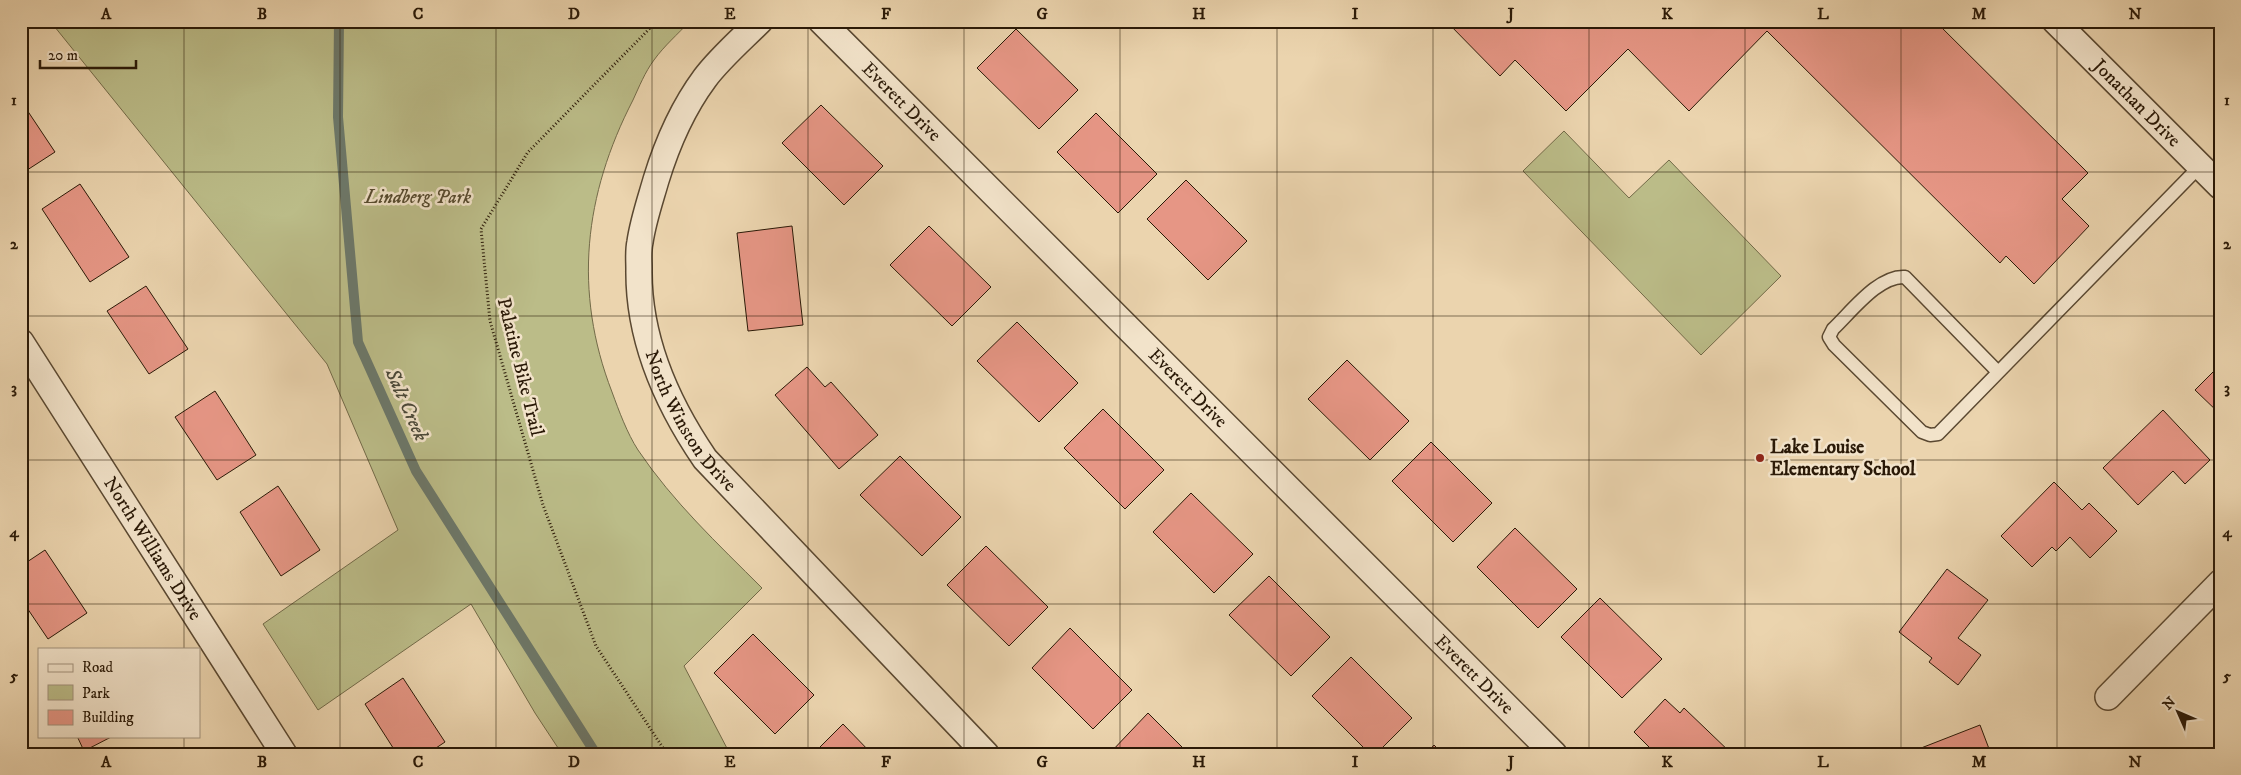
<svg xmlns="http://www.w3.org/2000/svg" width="2241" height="775" viewBox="0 0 2241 775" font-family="'IM FELL DW Pica',serif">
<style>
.green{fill:#bbbc88;stroke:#726a48}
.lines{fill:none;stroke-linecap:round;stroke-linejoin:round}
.stream{stroke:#6c786a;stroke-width:10}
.building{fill:#e69685;stroke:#2a1907}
.lane-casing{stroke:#5a4831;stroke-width:15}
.street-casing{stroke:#5a4831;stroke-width:28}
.path{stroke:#2a1907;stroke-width:3;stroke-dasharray:1 2.5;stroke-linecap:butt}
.lane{stroke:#f2e3ca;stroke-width:12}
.street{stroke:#f2e3ca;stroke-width:25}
.grid{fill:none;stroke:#2a1907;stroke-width:1;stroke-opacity:0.55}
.poi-dot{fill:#8f2418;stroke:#f2e3ca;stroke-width:2}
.labels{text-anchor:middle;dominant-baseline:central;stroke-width:5;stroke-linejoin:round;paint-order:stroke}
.street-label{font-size:19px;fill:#2a1907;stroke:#f2e3ca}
.park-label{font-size:19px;font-style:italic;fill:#564a2e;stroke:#f2e3ca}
.poi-label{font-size:19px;font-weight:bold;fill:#2a1907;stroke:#f2e3ca;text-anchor:start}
.water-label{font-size:20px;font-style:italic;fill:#4b4939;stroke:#f2e3ca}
.neatline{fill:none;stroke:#2a1907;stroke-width:2}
.grid-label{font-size:16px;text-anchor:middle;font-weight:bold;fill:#2a1907}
</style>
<rect width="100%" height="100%" fill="#ebd4ae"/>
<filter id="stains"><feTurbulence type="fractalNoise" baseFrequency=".004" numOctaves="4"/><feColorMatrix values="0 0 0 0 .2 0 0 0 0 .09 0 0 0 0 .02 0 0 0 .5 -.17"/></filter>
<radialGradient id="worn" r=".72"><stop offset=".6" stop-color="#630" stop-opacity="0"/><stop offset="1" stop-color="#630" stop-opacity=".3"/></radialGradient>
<path class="green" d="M50 21H690C678 34 664 46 654 60 645 72 639 87 633 100 584 195 573 291 612 392 619 411 627 433 638 450 673 502 718 544 762 588L684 666 730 754H562L535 713 471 604 318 710 263 624 398 530 327 364Z
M1564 131 1629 198 1669 160 1781 276 1701 355 1523 171Z"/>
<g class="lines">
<path class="stream" d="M339 21 338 117 358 342 416 471 596 754"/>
</g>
<path class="building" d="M1446 21H1935L2088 173 2062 199 2089 226 2034 284 2006 256 2000 263 1767 31 1689 111 1628 49 1566 111 1515 60 1500 76Z
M1016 29 1078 90 1039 129 977 68Z
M21 101 55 152 21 174Z
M821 105 883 166 844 205 782 143Z
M1096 113 1157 174 1118 213 1057 152Z
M1186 180 1247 241 1208 280 1147 219Z
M80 184 129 257 90 282 42 209Z
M792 226 803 325 748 331 737 233Z
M929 226 991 287 952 326 890 265Z
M146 286 188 349 149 374 107 311Z
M1017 322 1078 383 1039 422 977 361Z
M1347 360 1409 421 1370 460 1308 399Z
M2220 365V414L2195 390Z
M807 367 825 387 831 382 878 435 839 469 775 395Z
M215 391 256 455 217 480 175 417Z
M1103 409 1164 470 1125 509 1064 448Z
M2163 410 2210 460 2185 484 2173 471 2138 505 2103 468Z
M1431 442 1492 503 1453 542 1392 481Z
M900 456 961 517 922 556 860 495Z
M2054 482 2082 510 2089 503 2117 531 2090 558 2070 537 2056 551 2052 547 2032 567 2001 536Z
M278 486 320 550 281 576 240 512Z
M1191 493 1253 554 1214 593 1153 532Z
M1515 528 1577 589 1538 628 1477 567Z
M986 546 1048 607 1009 646 947 585Z
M45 550 87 613 48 639 21 599V566Z
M1947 569 1988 600 1958 638 1981 655 1958 685 1929 662 1932 658 1899 632Z
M1269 576 1330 637 1291 676 1229 615Z
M1600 598 1662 659 1622 698 1561 637Z
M1070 628 1132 690 1093 729 1032 668Z
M753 634 814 695 775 734 714 673Z
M1351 657 1412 718 1376 754H1370L1312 696Z
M403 678 445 742 427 754H397L365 704Z
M1665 699 1680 713 1684 708 1732 754H1656L1634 732Z
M1148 713 1189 754 1110 753Z
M843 724 872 754H813Z
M1980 725 1991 754H1918L1916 750Z
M77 736H113L84 751Z
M1434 745 1443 754H1426Z"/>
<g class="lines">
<g class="lane-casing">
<path id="lane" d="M1998 372 1905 277C1879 275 1852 311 1833 329L1829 337 1834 345 1922 432 1930 435 1938 434 2200 166"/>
</g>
<g class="street-casing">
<g id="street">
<path id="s1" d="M760 21C742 39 720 58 705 78 682 109 667 144 656 180 650 201 643 221 640 242 638 251 639 260 639 269 638 338 666 402 705 459L986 754"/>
<path id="s2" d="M821 21 1554 754"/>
<path id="s3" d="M2055 21 2220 186"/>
<path id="s4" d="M21 342 284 754"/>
<path d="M2108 697 2220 583"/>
</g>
</g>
<path class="path" d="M657 21 528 152 481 229 490 321 543 505 596 646 667 754"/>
<use href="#lane" class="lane"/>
<use href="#street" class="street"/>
</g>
<path class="grid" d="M184 21V649M340 21V754M496 21V754M652 21V754M808 21V754M964 21V754M1120 21V754M1277 21V754M1433 21V754M1589 21V754M1745 21V754M1901 21V754M2057 21V754M21 172H2220M21 316H2220M21 460H2220M21 604H2220M184 736V754"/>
<circle class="poi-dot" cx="1760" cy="458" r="5"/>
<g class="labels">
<g class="street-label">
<text stroke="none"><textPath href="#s2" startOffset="114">Everett Drive</textPath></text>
<text stroke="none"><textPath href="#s3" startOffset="116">Jonathan Drive</textPath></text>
<text transform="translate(520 367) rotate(76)">Palatine Bike Trail</text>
<text stroke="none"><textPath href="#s2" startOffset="519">Everett Drive</textPath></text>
<text stroke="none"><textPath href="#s1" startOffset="448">North Winston Drive</textPath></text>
<text stroke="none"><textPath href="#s4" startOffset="245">North Williams Drive</textPath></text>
<text stroke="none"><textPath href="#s2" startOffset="924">Everett Drive</textPath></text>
</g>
<g class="park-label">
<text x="418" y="197">Lindberg Park</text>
</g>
<g class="poi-label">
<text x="1770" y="447">Lake Louise<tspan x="1770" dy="22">Elementary School</tspan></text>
</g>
<g class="water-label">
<text transform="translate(406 405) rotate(66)">Salt Creek</text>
</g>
</g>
<rect width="2241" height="775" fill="none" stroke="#ebd4ae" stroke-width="55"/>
<rect x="38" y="648" width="162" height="90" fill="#f2e3ca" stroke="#a2927c"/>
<rect x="48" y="664" width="25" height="8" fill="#f2e3ca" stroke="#a2927c"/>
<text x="82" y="672" font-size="15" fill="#2a1907">Road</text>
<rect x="48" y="685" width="25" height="15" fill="#bbbc88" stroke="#a2927c"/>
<text x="82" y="698" font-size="15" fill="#2a1907">Park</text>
<rect x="48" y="710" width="25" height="15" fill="#e69685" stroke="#a2927c"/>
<text x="82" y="722" font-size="15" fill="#2a1907">Building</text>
<g transform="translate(2178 712) rotate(315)" stroke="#f2e3ca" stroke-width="4" paint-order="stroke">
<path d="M0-4L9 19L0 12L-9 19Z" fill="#2a1907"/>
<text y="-8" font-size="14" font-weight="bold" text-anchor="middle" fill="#2a1907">N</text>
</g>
<path d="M40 60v8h96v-8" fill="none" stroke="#2a1907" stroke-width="2.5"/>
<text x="48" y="60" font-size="15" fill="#2a1907" stroke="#f2e3ca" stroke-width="4" paint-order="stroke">20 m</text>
<rect x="28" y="28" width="2186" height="720" class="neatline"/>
<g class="grid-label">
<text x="106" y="19">A</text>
<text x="262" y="19">B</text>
<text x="418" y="19">C</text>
<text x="574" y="19">D</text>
<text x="730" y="19">E</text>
<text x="886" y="19">F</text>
<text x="1042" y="19">G</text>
<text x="1199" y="19">H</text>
<text x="1355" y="19">I</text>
<text x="1511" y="19">J</text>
<text x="1667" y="19">K</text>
<text x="1823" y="19">L</text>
<text x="1979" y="19">M</text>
<text x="2135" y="19">N</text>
<text x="14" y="105">1</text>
<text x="2227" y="105">1</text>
<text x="14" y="249">2</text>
<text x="2227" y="249">2</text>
<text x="14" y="393">3</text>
<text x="2227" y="393">3</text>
<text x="14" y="537">4</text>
<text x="2227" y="537">4</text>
<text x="14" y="681">5</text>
<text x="2227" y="681">5</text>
<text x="106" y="767">A</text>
<text x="262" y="767">B</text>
<text x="418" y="767">C</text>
<text x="574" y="767">D</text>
<text x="730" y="767">E</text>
<text x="886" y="767">F</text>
<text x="1042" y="767">G</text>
<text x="1199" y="767">H</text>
<text x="1355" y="767">I</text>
<text x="1511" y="767">J</text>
<text x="1667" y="767">K</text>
<text x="1823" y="767">L</text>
<text x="1979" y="767">M</text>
<text x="2135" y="767">N</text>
</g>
<rect width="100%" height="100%" filter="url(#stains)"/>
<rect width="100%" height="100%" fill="url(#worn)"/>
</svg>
